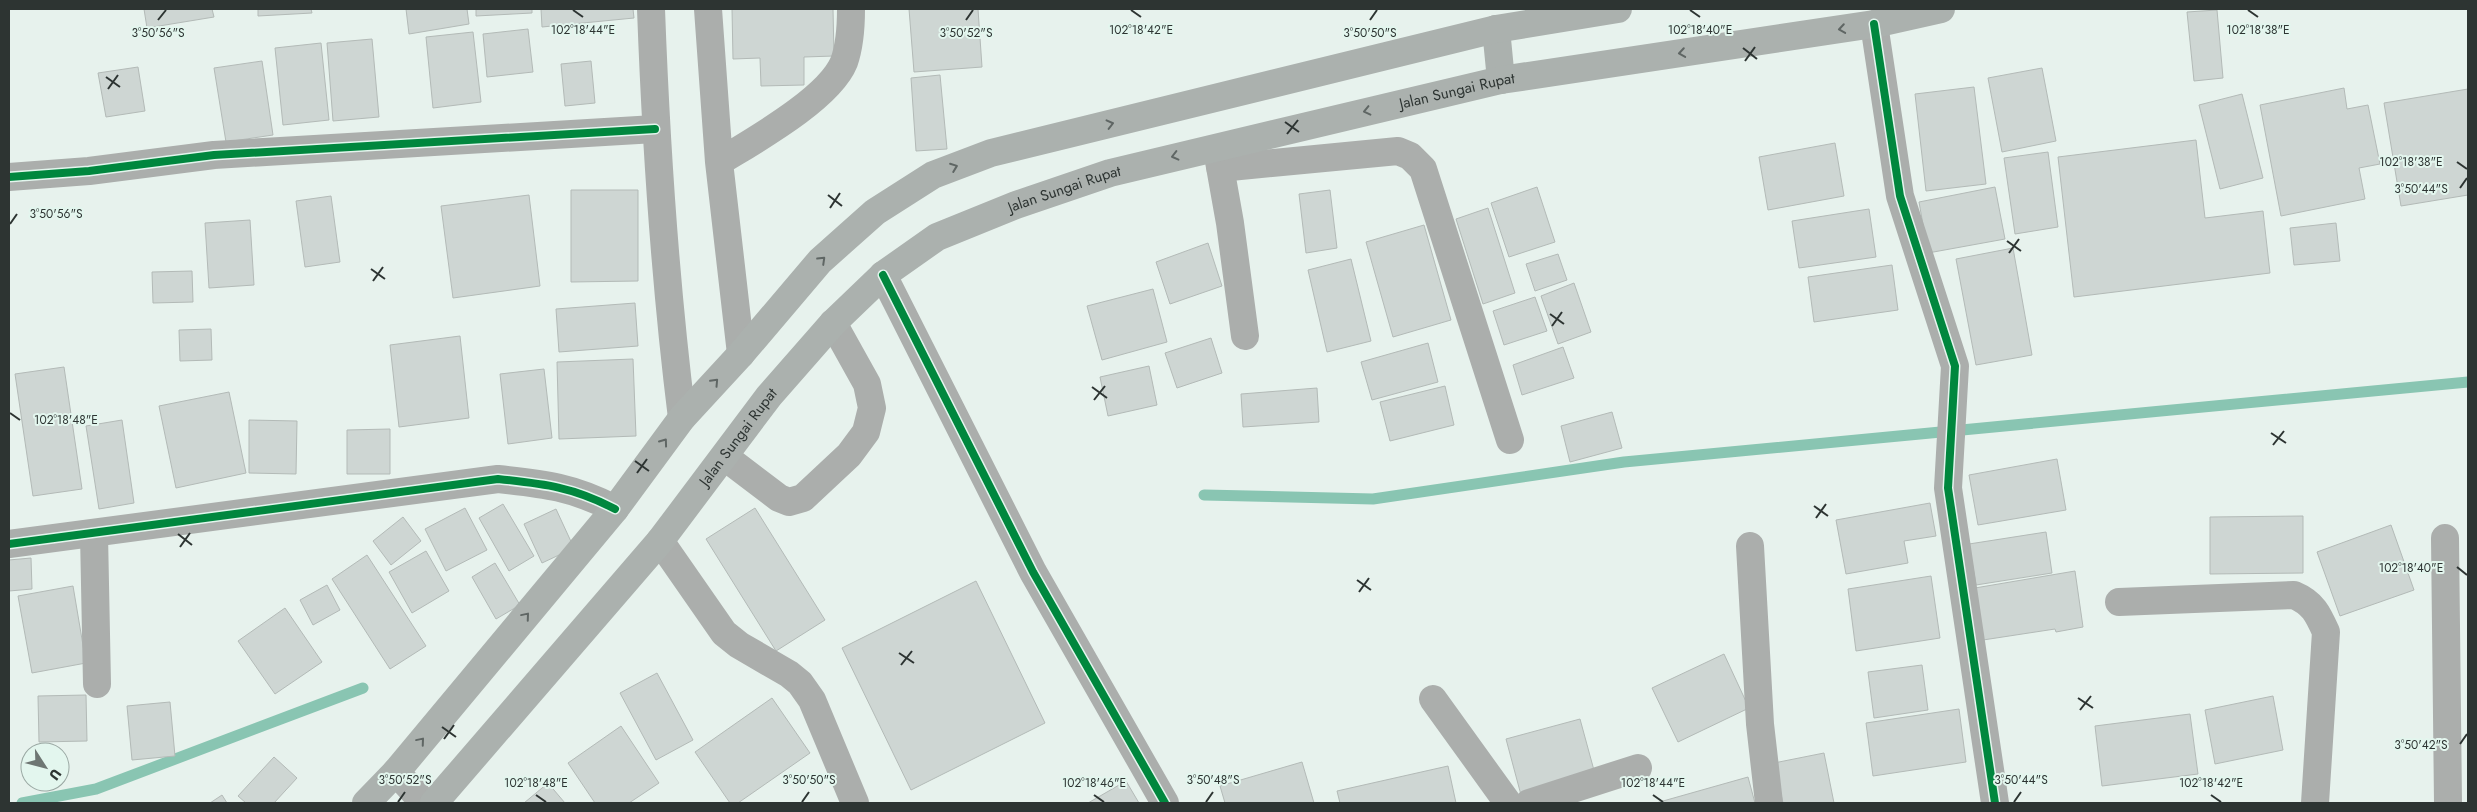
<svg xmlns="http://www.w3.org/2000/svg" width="2477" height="812" viewBox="0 0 2477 812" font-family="Jost,sans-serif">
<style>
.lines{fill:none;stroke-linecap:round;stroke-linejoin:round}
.stream{stroke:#89c5b2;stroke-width:11}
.building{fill:#ced6d3;stroke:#b3bab7}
.minor{stroke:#abaeac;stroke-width:28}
.major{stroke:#abb1ae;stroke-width:28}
.cycleway-casing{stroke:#e3f6ee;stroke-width:11}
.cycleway{stroke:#00873e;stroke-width:8}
.oneway{stroke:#5f6664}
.ticks{fill:none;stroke:#2d3432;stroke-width:2}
.labels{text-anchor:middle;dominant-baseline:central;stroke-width:4;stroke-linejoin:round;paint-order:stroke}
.street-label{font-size:15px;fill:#2d3432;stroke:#e3f6ee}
.ticks-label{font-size:12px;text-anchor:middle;fill:#2d3432;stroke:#e3f6ee;stroke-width:4;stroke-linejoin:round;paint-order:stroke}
</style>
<rect width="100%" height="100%" fill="#e7f2ed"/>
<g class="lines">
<path class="stream" d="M1204 495 1373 499 1624 462 2468 382
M22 803 96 789 363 688"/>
</g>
<path class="building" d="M144 9H212L214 17 147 28Z
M258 9H311L312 13 258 16Z
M406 9H467L469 24 409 34Z
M476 9H532V13L476 16Z
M541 9H633L634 18 542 27Z
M732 9H833L834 56 804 57V85L761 86 760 58 733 59Z
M909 9H978L982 67 914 72Z
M2217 10 2223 78 2194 81 2187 12Z
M528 29 533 72 487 77 483 34Z
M473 32 481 102 433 108 426 37Z
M372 39 379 117 333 121 327 43Z
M321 43 329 120 283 125 275 48Z
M262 61 273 135 226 142 214 68Z
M591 61 595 103 565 106 561 64Z
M138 67 145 111 106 117 98 73Z
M2042 68 2056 141 2002 152 1988 78Z
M940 75 947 149 916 151 911 78Z
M1974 87 1986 184 1926 191 1915 94Z
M2344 88 2347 109 2368 105 2380 164 2359 168 2365 199 2281 216 2260 105Z
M2468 89V195L2401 206 2384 103Z
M2242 94 2263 178 2220 189 2199 105Z
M2196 140 2205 218 2263 211 2270 273 2074 297 2058 157Z
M1835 143 1844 196 1768 210 1759 157Z
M2048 152 2058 227 2015 234 2004 158Z
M1537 187 1555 242 1509 257 1491 203Z
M1995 187 2005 239 1928 253 1919 202Z
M571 190H638V281L571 282Z
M1330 190 1337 248 1306 253 1299 194Z
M529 195 540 286 453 298 441 206Z
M331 196 340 262 305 267 296 201Z
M1488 208 1515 293 1483 304 1456 219Z
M1869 209 1876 257 1799 268 1792 221Z
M250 220 254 285 209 288 205 223Z
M2336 223 2340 261 2294 265 2290 228Z
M1424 225 1451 320 1393 337 1366 242Z
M1208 243 1222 286 1170 304 1156 262Z
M2013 248 2032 355 1976 365 1956 259Z
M1558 254 1567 280 1535 291 1526 264Z
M1351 259 1371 341 1327 352 1308 270Z
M1892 265 1898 310 1814 322 1808 277Z
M192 271 193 302 153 303 152 272Z
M1574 283 1591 332 1558 344 1541 296Z
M1153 289 1167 342 1102 360 1087 306Z
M1535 297 1547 331 1504 345 1493 311Z
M635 303 638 346 559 352 556 309Z
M211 329 212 360 180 361 179 330Z
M460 336 469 418 399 427 390 345Z
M1211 338 1222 373 1177 388 1165 353Z
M1428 343 1438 382 1372 400 1361 362Z
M1563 347 1574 378 1522 395 1513 365Z
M633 359 636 436 559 439 557 362Z
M1149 366 1157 405 1108 416 1100 377Z
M64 367 82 489 33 496 15 374Z
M544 369 552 438 508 444 500 374Z
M1445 386 1454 425 1390 441 1380 402Z
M1317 388 1319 422 1243 427 1241 394Z
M229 392 246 473 176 488 159 406Z
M1612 412 1622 448 1570 462 1561 426Z
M122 420 134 503 99 509 86 426Z
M249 420 297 421 296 474 249 473Z
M390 429V474H347V430Z
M2057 459 2066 510 1978 525 1969 475Z
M1930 503 1936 536 1904 541 1908 563 1846 574 1836 520Z
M503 504 534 556 509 571 479 518Z
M465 508 487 550 446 571 425 529Z
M755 508 825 620 776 651 706 539Z
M556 509 574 548 542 563 524 524Z
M2303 516V573L2210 574V517Z
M403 517 421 541 391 565 373 541Z
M2391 525 2414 590 2340 616 2317 552Z
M2046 532 2052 573 1976 585 1969 544Z
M426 551 449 591 412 613 389 572Z
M367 555 426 646 390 669 332 579Z
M31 558 32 589 9 591V560Z
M495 563 520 605 496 619 472 577Z
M2075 571 2083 627 2056 632 2055 629 1983 640 1975 588Z
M1931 576 1940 638 1856 651 1848 589Z
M976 581 1045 723 911 790 842 648Z
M327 585 340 610 313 625 300 600Z
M73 586 86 663 32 673 18 596Z
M285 608 322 662 275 694 238 641Z
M1724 654 1749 708 1678 742 1652 688Z
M1922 665 1928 710 1874 718 1868 672Z
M657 673 693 740 656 760 620 693Z
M86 695 87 741 39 742 38 696Z
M2273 696 2283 750 2215 764 2205 710Z
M772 698 810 753 738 803H730L695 752Z
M170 702 175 756 132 760 127 706Z
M1959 709 1966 762 1873 776 1866 723Z
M2190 714 2198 774 2102 786 2095 726Z
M1580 719 1595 774 1521 795 1506 739Z
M621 726 659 783 629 803H595L568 763Z
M1824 753 1834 803H1783L1774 763Z
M274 757 297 778 274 803H246L238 796Z
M1302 762 1314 803H1225L1220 786Z
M1448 766 1456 803H1340L1337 791Z
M1748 777 1755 803H1656Z
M1126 781 1139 803H1088Z
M548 783 565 803H524Z
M222 795 227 803H210Z"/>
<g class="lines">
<path class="minor" d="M651 9C656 145 665 282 682 418
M708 9 719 162 741 354
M1874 24 1900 196 1955 366 1948 488 1995 803
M1217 150 1230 223 1245 336
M719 162C753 141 829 99 844 62 850 45 851 26 851 9
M1220 168 1398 151 1410 156 1423 169 1510 440
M9 177 89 171 214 155 655 129
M883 275 1033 572 1165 803
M725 457 779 498 789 502 803 498 849 455 866 432 872 408 867 384 833 323
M94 534 97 684
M2445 538 2448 803
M660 541 724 633 739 645 789 674 800 683 812 700 855 803
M9 544 498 479C545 484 573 487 615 509
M1750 546 1760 724 1769 803
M2119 602 2294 595C2313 603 2318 614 2326 632L2315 803
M1433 699 1508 803
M396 772 424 803
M1529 803 1638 768"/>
<g class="major">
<path d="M1496 29 1501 80"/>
<path d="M366 803 396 772 615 509 682 418 741 354 820 261 875 212 933 175 991 153 1496 29 1618 9"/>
<path id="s1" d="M434 803 660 541 769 396 833 323 883 275 937 237 1016 205 1110 173 1501 80 1874 24 1941 9"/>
</g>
<g class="cycleway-casing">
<path id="cycleway" d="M1874 24 1900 196 1955 366 1948 488 1995 803
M9 177 89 171 214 155 655 129
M883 275 1033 572 1165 803
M9 544 498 479C545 484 573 487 615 509"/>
</g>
<use href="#cycleway" class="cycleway"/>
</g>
<defs><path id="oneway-chevron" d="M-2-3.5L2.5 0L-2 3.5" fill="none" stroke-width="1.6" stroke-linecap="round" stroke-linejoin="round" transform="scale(1.25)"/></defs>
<g class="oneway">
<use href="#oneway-chevron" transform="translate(1842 29) rotate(171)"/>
<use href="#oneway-chevron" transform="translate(1682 53) rotate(171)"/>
<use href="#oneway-chevron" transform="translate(1367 111) rotate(167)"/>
<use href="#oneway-chevron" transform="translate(1110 124) rotate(-14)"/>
<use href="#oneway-chevron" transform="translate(1175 156) rotate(166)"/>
<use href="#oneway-chevron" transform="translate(954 167) rotate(-21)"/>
<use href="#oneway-chevron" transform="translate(822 260) rotate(-44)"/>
<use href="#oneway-chevron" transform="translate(715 382) rotate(-47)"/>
<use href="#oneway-chevron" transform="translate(664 442) rotate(-54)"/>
<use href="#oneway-chevron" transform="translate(526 616) rotate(-50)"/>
<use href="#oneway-chevron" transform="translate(421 741) rotate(-50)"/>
</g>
<path class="ticks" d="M573 10 583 17M1131 10 1141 17M1690 10 1700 17M2248 10 2258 17M158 20 166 10M966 20 973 10M1370 20 1377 10M1743 48 1757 59M1745 61 1755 47M106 77 120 87M108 89 118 75M1285 122 1299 132M1287 134 1298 120M2457 162 2467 169M2460 188 2467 178M828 195 842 206M830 208 840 193M10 224 17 214M2007 241 2021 251M2009 253 2019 239M371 269 385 279M373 281 383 267M1550 314 1564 324M1552 326 1562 312M1092 387 1107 398M1094 400 1105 386M10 413 20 420M2271 433 2286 443M2273 445 2284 431M635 461 649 471M637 473 647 459M1814 506 1828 516M1816 518 1826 504M178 534 192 545M180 547 190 533M2457 567 2467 575M1357 580 1371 590M1359 592 1369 578M899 653 914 663M901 665 912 651M2078 698 2093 708M2080 710 2091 696M442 727 456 737M444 739 454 725M2460 744 2467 734M536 795 546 802M1094 795 1104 802M1653 795 1663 802M2211 795 2221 802M398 802 405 792M802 802 809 792M1206 802 1213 792M2014 802 2021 792"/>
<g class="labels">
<g class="street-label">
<text stroke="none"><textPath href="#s1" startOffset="1301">Jalan Sungai Rupat</textPath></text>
<text stroke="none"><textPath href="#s1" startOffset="896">Jalan Sungai Rupat</textPath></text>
<text stroke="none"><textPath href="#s1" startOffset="476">Jalan Sungai Rupat</textPath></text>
</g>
</g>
<g class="ticks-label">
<text x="583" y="34">102°18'44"E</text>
<text x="1700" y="34">102°18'40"E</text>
<text x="1141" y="34">102°18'42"E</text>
<text x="2258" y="34">102°18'38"E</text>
<text x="158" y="37">3°50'56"S</text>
<text x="966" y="37">3°50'52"S</text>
<text x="1370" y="37">3°50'50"S</text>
<text x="2411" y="166">102°18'38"E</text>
<text x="2421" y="193">3°50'44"S</text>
<text x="56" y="218">3°50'56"S</text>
<text x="66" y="424">102°18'48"E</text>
<text x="2411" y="572">102°18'40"E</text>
<text x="2421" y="749">3°50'42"S</text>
<text x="405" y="784">3°50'52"S</text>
<text x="809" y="784">3°50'50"S</text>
<text x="1213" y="784">3°50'48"S</text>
<text x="2021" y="784">3°50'44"S</text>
<text x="536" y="787">102°18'48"E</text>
<text x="1094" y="787">102°18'46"E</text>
<text x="1653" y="787">102°18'44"E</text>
<text x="2211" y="787">102°18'42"E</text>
</g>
<rect width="2477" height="812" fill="none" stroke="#2d3432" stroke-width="20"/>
<g transform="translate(45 767) rotate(126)"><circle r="24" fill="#e3f6ee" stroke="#9aa8a3"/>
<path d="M0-4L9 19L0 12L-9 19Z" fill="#6e7673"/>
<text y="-8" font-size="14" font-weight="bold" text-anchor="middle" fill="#2d3432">U</text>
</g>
</svg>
